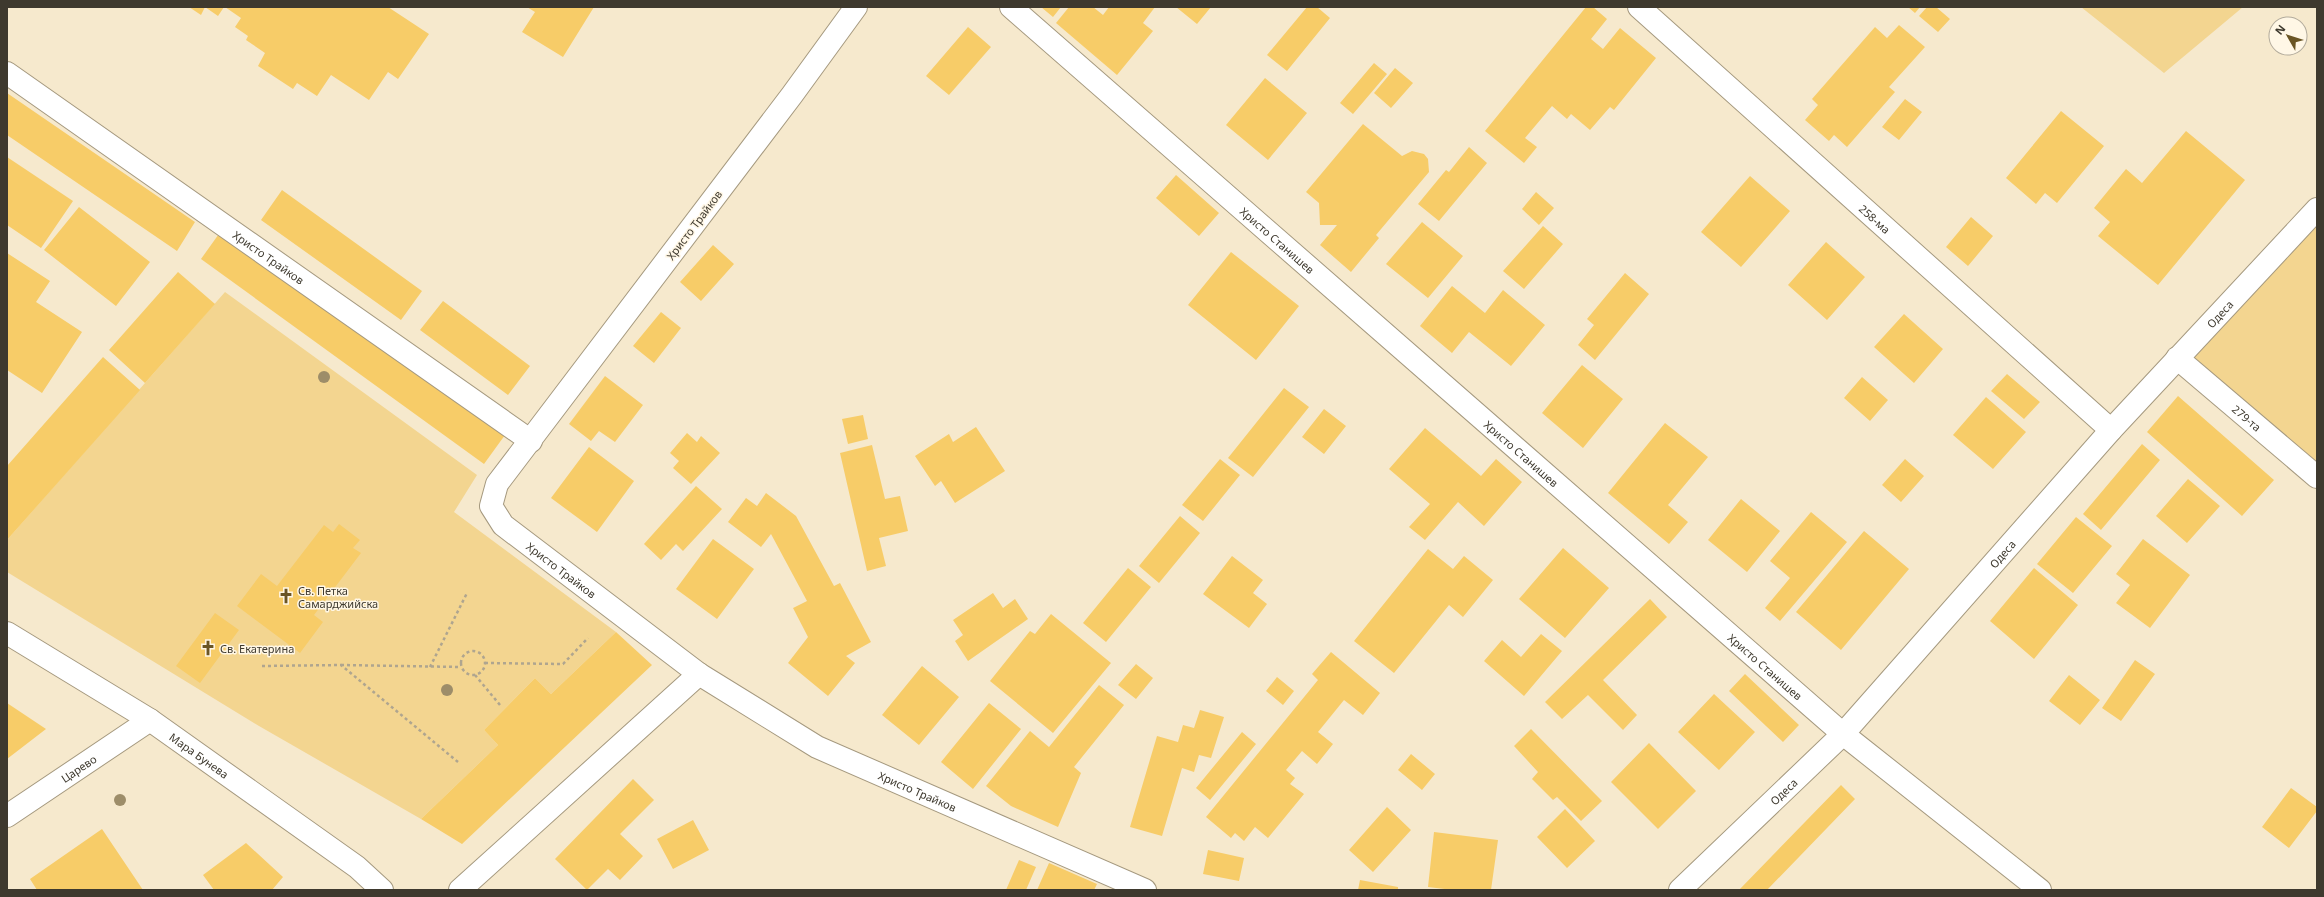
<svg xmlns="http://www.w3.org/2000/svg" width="2324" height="897" viewBox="0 0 2324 897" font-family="'Noto Sans',sans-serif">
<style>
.green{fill:#f3d590}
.building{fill:#f7cc68}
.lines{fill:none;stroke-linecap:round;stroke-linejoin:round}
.minor-casing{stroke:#a5997f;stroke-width:24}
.tertiary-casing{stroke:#a5997f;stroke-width:24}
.path{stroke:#afa58f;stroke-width:2.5;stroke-dasharray:3 3;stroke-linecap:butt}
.minor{stroke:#fff;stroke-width:22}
.tertiary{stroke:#fff;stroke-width:22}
.tree{fill:#9d8d69}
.labels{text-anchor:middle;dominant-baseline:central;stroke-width:3;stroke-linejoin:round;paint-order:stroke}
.street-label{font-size:11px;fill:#3e392e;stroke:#fff7e6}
.poi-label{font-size:11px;fill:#3e392e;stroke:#fff7e6;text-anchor:start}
</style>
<rect width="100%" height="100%" fill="#f6e9cd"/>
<path class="green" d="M2081 7H2243L2164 73Z
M2317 209V477L2177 358Z
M225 292 477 475 454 512 616 632 551 694 535 678 484 730 498 745 421 819 259 726 7 572V540Z"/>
<path class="building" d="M189 7H224L218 16 205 7 201 15Z
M225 7H388L429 34 398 79 388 72 369 100 331 75 317 96 297 83 293 89 258 66 265 53 246 40 248 36 235 27 241 18Z
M527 7H594L563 57 522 32 535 12Z
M1041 7H1061L1053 17Z
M1069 7H1093L1103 15 1109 7H1155L1143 23 1153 31 1117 75 1056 23Z
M1176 7H1211L1197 24Z
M1307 7H1317L1330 18 1287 71 1267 55Z
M1586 7H1593L1607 19 1591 39 1603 49 1620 28 1656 58 1614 110 1610 107 1590 130 1571 114 1567 119 1552 106 1525 138 1537 147 1524 163 1485 131Z
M1908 7H1920L1915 13Z
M1927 7H1936L1950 19 1938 32 1919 16Z
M1899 25 1925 47 1889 87 1895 92 1847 147 1834 135 1829 141 1805 120 1818 105 1812 99 1875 27 1887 38Z
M968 27 991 47 949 95 926 76Z
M1374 63 1387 74 1353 114 1340 103Z
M1395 68 1413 83 1391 108 1374 93Z
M1265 78 1307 113 1268 160 1226 125Z
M7 93 195 222 177 251 7 135Z
M1905 99 1922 112 1899 140 1882 127Z
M2061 111 2104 146 2057 203 2045 193 2036 204 2006 178Z
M1363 124 1402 156 1412 151 1424 154 1428 159 1429 172 1376 235 1379 238 1351 272 1320 245 1337 225H1320L1319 203 1306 192Z
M2186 131 2245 180 2158 285 2098 236 2110 222 2094 208 2126 169 2142 183Z
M1469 147 1487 163 1439 221 1418 204 1446 170 1449 172Z
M7 157 73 201 41 248 7 225Z
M1176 175 1219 213 1199 236 1156 198Z
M1750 176 1790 211 1741 267 1701 232Z
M282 190 422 291 401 320 261 220Z
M1536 192 1554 208 1539 225 1522 209Z
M79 207 150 262 116 306 44 250Z
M1971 217 1993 236 1968 266 1946 247Z
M1422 222 1463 256 1428 298 1386 264Z
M1543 226 1563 244 1524 289 1503 271Z
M221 231 505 435 484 464 201 259Z
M1826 242 1865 277 1827 320 1788 285Z
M713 245 734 264 701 301 680 282Z
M1231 252 1299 306 1256 360 1188 305Z
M7 253 50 281 36 302 82 332 42 393 7 370Z
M178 272 215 304 145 383 109 350Z
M1625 273 1649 294 1595 360 1578 345 1594 325 1587 319Z
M1452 286 1485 313 1503 290 1545 325 1511 366 1469 332 1452 353 1420 326Z
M443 301 530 366 508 395 420 330Z
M661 312 681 328 654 363 633 346Z
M1904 314 1943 349 1914 383 1874 347Z
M103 357 140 390 7 540V466Z
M1582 365 1623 399 1583 448 1542 413Z
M2007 374 2040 402 2024 419 1991 391Z
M605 376 643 405 615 442 599 431 591 441 569 424Z
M1862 377 1888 400 1870 421 1844 398Z
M1284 388 1309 407 1253 477 1228 458Z
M2178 396 2274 480 2242 516 2147 432Z
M1986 397 2026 432 1993 469 1953 435Z
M1324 409 1346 426 1324 454 1302 437Z
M863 415 868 439 848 444 842 419Z
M1665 423 1708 457 1668 505 1688 522 1669 544 1608 493Z
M976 427 1005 471 955 503 941 481 935 486 915 456 949 434 953 442Z
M1425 428 1481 476 1496 459 1522 482 1484 526 1458 502 1425 540 1409 527 1430 504 1389 469Z
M687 433 697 442 701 436 720 453 691 484 673 468 679 461 670 453Z
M2142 444 2160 460 2101 530 2083 514Z
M872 445 885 499 900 496 908 531 879 538 886 566 867 571 840 453Z
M589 447 634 481 597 532 551 498Z
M1220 459 1240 475 1203 521 1182 505Z
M1905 459 1924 476 1901 502 1882 485Z
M2188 479 2220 506 2187 543 2156 516Z
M696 486 722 509 683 551 676 544 661 560 644 544Z
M766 493 796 516 834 586 840 583 871 642 846 656 855 663 828 696 788 663 808 637 793 608 807 601 771 534 761 547 728 522 746 498 757 506Z
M1741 499 1780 531 1747 572 1708 540Z
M1811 512 1847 542 1780 621 1765 608 1790 578 1770 561Z
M1180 516 1200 533 1159 583 1139 566Z
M2076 517 2112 546 2073 593 2037 564Z
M339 524 360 540 353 548 361 553 314 615 323 622 300 653 237 606 261 574 277 586 324 525 333 532Z
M1864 531 1909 569 1841 650 1796 612Z
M713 539 754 569 717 619 676 589Z
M2143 539 2190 575 2150 628 2116 603 2130 585 2116 574Z
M1563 548 1609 588 1565 638 1519 599Z
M1428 549 1453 569 1464 556 1493 580 1463 617 1449 605 1394 673 1354 641Z
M1232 556 1263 580 1253 593 1267 604 1249 628 1203 594Z
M1128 568 1151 587 1106 642 1083 623Z
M2034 568 2078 605 2034 659 1990 621Z
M993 593 1003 608 1015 599 1028 619 968 661 955 641 963 635 953 620Z
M1650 599 1667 617 1603 680 1637 715 1623 730 1588 695 1562 719 1545 702Z
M215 613 239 630 200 683 176 666Z
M1051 614 1111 663 1053 733 990 681 1030 631 1035 634Z
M616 632 652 665 462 844 421 819 498 745 484 730 535 678 551 694Z
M1541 634 1562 651 1524 696 1484 661 1502 640 1521 657Z
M1331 652 1380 693 1363 715 1344 700 1318 732 1333 744 1317 764 1302 751 1286 770 1295 778 1290 784 1304 794 1268 838 1255 827 1244 841 1235 833 1231 838 1206 817 1318 680 1312 674Z
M2135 660 2155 674 2121 721 2102 708Z
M1136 664 1153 678 1136 699 1118 685Z
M922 666 959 697 919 745 882 715Z
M1745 674 1799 725 1783 742 1729 691Z
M2069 675 2100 700 2080 725 2049 701Z
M1277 677 1294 691 1283 705 1266 691Z
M1099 685 1124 705 1074 767 1081 773 1058 827 1011 806 986 786 1030 731 1049 747Z
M1714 694 1755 732 1719 770 1678 732Z
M7 703 46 729 7 759Z
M989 703 1021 729 973 789 941 762Z
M1200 710 1224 717 1211 758 1199 755 1194 772 1182 768 1162 836 1130 827 1157 736 1178 742 1183 725 1194 728Z
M1531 729 1602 801 1581 821 1557 797 1553 800 1532 779 1538 772 1514 746Z
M1242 732 1256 744 1210 800 1196 788Z
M1649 743 1696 791 1658 829 1611 782Z
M1411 754 1435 774 1422 790 1398 770Z
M633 779 654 800 620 834 643 856 620 880 608 869 587 890 555 859Z
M1841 785 1855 799 1767 890H1739Z
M2291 788 2317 807V811L2289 848 2262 827Z
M1387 807 1411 830 1373 872 1349 850Z
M1565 809 1595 841 1567 868 1537 837Z
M693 820 709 850 673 869 657 839Z
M102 829 143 890H37L30 879Z
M1434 832 1498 840 1491 890H1453L1428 887Z
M246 843 283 877 272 890H214L203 875Z
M1208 850 1244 858 1239 881 1203 874Z
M1019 860 1036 867 1026 890H1006Z
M1049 863 1097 884 1094 890H1037Z
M1360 880 1398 887V890H1358Z"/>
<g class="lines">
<g class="minor-casing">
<g id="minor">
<path id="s1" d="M856 7 792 95 497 484 491 506 503 525 699 674 817 747 1145 890"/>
<path id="s2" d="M1011 7 1843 734 2040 890"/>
<path id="s3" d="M1639 7 2111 430"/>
<path id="s4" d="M7 73 531 441"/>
<path id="s5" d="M2177 358 2317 477"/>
<path id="s6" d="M7 816 150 720"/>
<path d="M460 890 699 674"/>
<path id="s7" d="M1680 890 1843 734 2111 430 2317 209"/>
</g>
</g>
<g class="tertiary-casing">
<g id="tertiary">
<path id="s8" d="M7 633 150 720 357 867 382 890"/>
</g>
</g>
<path class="path" d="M461 663a12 12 0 1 1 24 0a12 12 0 1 1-24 0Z
M485 663 563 664 588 638
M341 665 461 667
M262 666 341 665 458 762
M430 667 467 593
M475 675 500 705"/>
<use href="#minor" class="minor"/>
<use href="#tertiary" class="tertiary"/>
</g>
<g class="tree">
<circle cx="324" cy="377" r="6"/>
<circle cx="447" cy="690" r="6"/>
<circle cx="120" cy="800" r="6"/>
</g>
<defs>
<g id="church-bare" transform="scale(1.2)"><path d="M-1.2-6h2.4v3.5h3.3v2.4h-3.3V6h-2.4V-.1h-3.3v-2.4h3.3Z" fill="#6a5524" stroke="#fff7e6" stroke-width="2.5" paint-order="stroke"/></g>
</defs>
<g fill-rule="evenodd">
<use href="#church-bare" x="286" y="596"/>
<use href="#church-bare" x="208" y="648"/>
</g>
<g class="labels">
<g class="street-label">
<text stroke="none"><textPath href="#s3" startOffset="317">258-ма</textPath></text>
<text transform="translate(694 225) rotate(-53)">Христо Трайков</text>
<text stroke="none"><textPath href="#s2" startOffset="354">Христо Станишев</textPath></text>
<text stroke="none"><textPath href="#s4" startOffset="320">Христо Трайков</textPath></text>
<text stroke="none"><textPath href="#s7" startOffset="790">Одеса</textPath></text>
<text stroke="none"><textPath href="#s5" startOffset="92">279-та</textPath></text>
<text stroke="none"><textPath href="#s2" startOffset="678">Христо Станишев</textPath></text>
<text stroke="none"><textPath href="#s7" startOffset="466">Одеса</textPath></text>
<text stroke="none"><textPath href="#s1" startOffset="716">Христо Трайков</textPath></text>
<text stroke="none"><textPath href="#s2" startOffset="1002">Христо Станишев</textPath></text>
<text stroke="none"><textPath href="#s8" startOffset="228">Мара Бунева</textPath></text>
<text stroke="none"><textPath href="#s6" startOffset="86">Царево</textPath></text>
<text stroke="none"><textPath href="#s1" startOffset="1137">Христо Трайков</textPath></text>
<text stroke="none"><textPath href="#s7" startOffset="143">Одеса</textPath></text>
</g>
<g class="poi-label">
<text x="298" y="590">Св. Петка<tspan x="298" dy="13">Самарджийска</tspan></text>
<text x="220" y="648">Св. Екатерина</text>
</g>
</g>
<rect width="2324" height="897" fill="none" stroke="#3e392e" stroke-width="16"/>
<g transform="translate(2288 36) rotate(309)"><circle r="19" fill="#fff7e6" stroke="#b2ab9c"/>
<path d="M0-3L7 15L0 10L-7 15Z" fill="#6a5524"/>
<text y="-6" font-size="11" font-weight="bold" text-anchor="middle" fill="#3e392e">N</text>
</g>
</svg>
